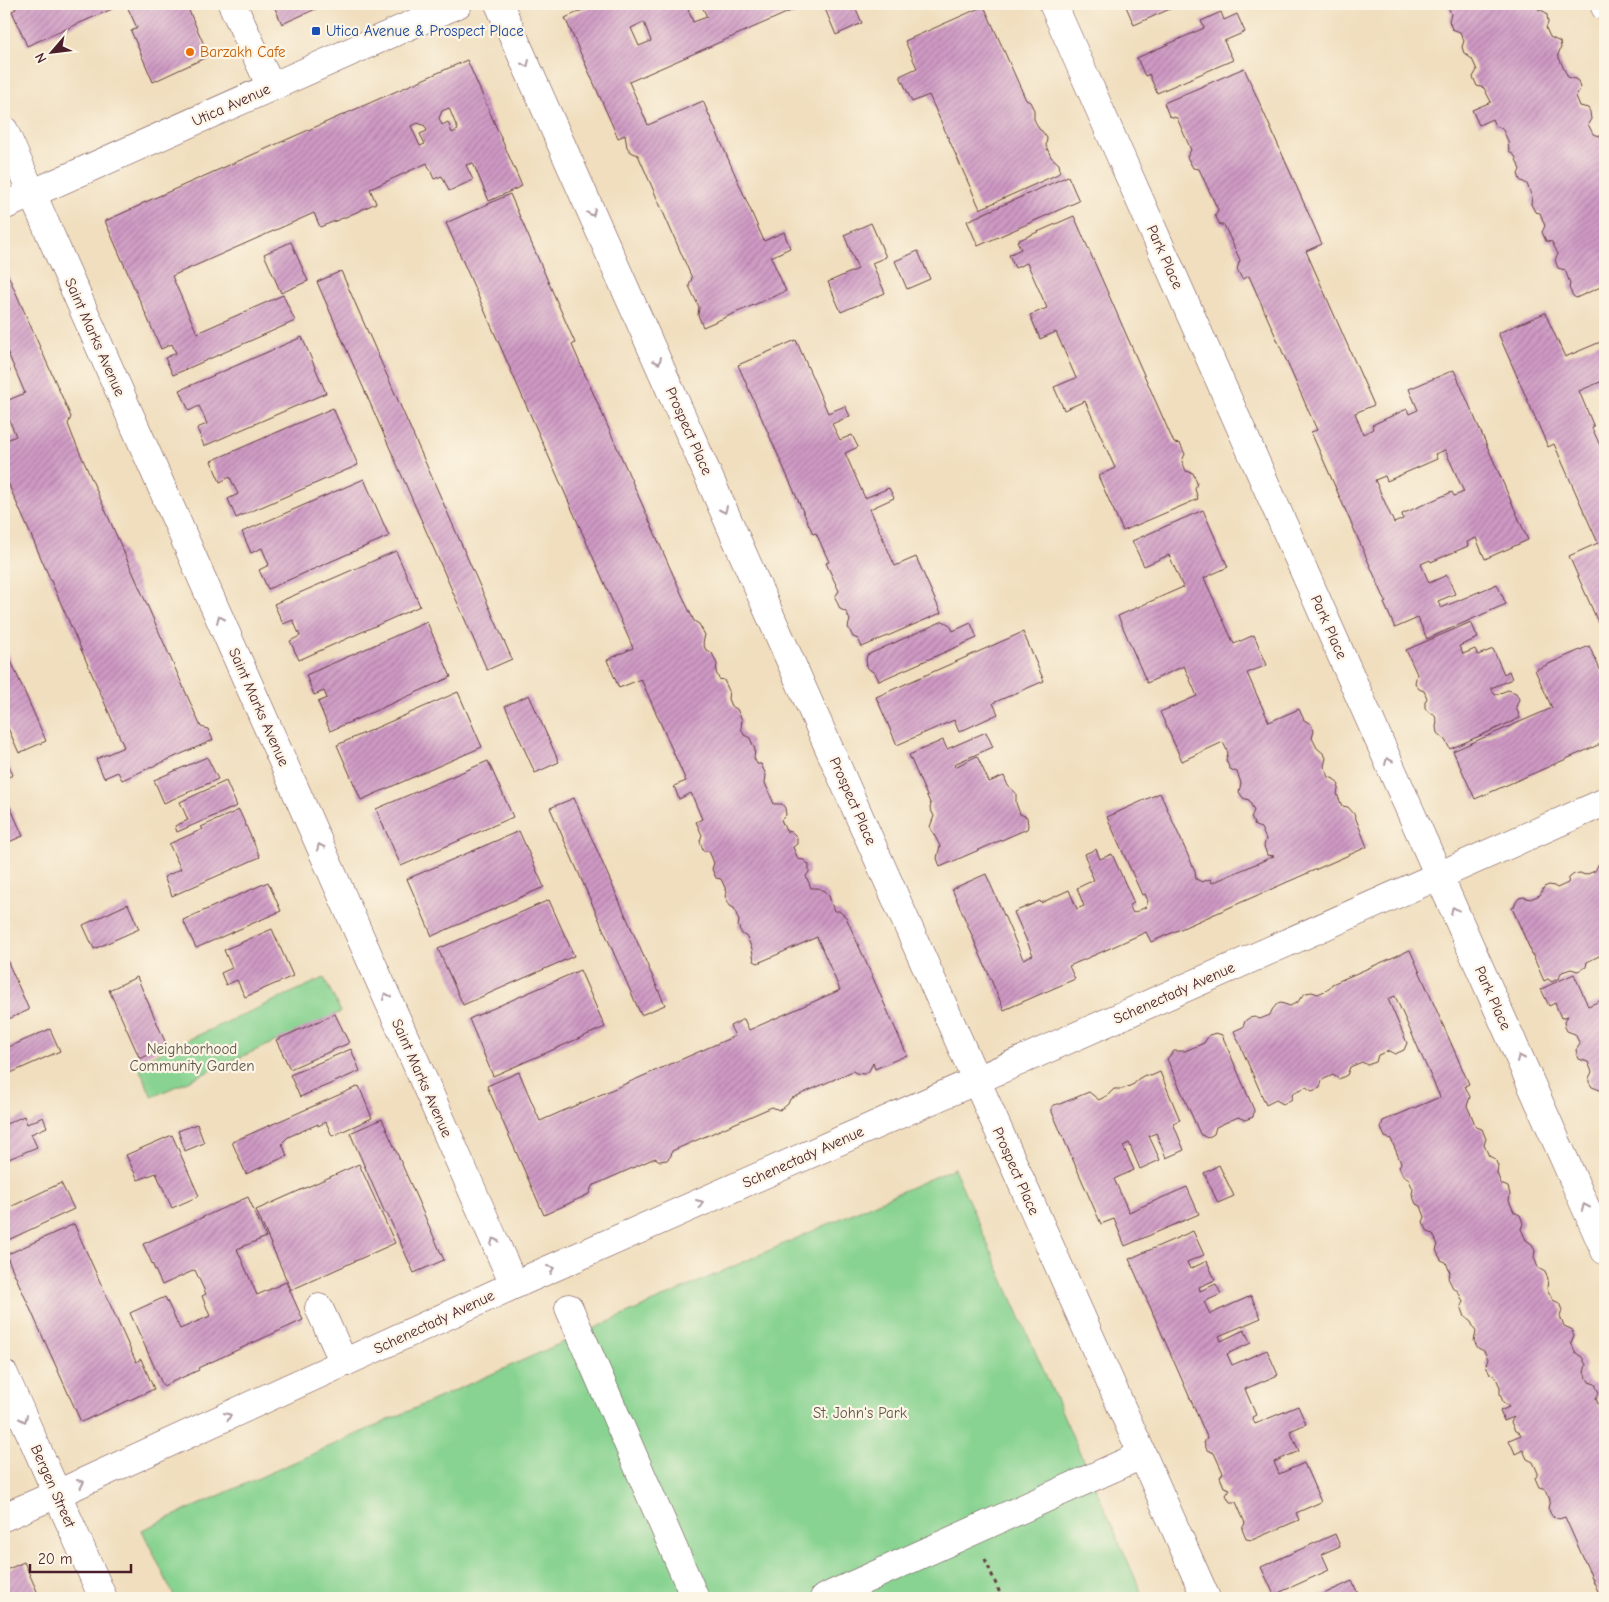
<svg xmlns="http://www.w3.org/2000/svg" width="1609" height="1602" viewBox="0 0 1609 1602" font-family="'Comic Neue',sans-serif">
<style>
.green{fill:#88d391;stroke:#69795e}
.building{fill:url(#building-hatch);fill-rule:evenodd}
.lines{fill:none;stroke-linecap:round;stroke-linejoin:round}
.minor-casing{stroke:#633c41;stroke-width:29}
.major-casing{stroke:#633c41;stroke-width:29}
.path{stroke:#633c41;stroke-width:3;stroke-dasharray:4 4;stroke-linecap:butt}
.minor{stroke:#fff;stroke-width:28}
.major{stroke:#fff;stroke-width:28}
.oneway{stroke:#ae9aa0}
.transit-dot{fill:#1a4fb4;stroke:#fcf5e5;stroke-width:2}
.food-dot{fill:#e8710a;stroke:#fcf5e5;stroke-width:2}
.labels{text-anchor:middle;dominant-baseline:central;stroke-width:4.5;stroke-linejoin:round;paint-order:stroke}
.transit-label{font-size:15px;fill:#164399;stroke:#fcf5e5;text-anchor:start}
.food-label{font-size:15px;fill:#c56008;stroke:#fcf5e5;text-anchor:start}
.street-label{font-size:15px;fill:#4a1f2b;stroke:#fcf5e5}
.park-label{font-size:15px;fill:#5d554a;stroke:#fcf5e5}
</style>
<defs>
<pattern id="building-hatch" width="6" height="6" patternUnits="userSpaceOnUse" patternTransform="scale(1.25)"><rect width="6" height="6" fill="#cf9ac5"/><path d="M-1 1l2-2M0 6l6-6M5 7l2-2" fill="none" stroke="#aa7da0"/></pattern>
</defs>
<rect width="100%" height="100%" fill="#fcf5e5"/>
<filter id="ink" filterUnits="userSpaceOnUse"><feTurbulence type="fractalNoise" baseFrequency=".02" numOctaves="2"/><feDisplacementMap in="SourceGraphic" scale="10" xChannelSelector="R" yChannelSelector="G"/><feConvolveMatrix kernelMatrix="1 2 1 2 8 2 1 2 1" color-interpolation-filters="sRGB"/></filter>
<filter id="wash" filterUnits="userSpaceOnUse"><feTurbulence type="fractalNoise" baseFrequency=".0096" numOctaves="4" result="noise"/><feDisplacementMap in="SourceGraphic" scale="20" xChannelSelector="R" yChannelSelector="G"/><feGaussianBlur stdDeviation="1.12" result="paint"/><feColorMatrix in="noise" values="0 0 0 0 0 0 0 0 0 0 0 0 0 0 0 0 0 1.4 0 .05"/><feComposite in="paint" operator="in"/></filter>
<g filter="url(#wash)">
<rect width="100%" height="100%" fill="#f0debe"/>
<path class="green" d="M324 978 341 1012 152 1097 137 1063Z
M954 1168 1144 1598H175L142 1530Z"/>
<g id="blocks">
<path class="building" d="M14 4H118L119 6 27 46 12 11 16 9Z
M126 4H179L181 8 187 6 209 56 153 82 131 31 137 28Z
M273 4H327L282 24Z
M596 4H686L693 22 707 17 701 4H807L629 82 648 125 703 101 764 241 784 232 790 248 771 257 786 291 703 327 698 315 699 307 689 286 692 278 638 155 631 152 627 147 625 135 618 138 565 18ZM644 22 651 41 639 46 631 28Z
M823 4H854L862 23 836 35Z
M960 4H973L962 8Z
M1125 4H1181L1134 25Z
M1447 4H1536L1538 9 1545 12 1547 15 1548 23 1546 28 1550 37 1560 42 1561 47 1558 55 1563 67 1568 77 1575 79 1578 81 1580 88 1579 91 1576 96 1580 106 1588 108 1590 112 1591 119 1588 124 1593 134 1600 136 1604 142V145L1601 152 1605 162V285L1576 298 1573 296 1569 288 1570 283 1565 270 1558 268 1555 260 1558 254 1552 242 1546 241 1542 232 1545 226 1540 213 1535 212 1531 204 1532 197 1527 184 1520 180 1518 174 1520 170 1515 156 1509 151 1508 141 1502 128 1495 126 1492 119 1479 125 1472 110 1491 102 1484 88 1477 86 1473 77 1477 70 1472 59 1464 53 1462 47 1464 41 1460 32 1452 29 1449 21 1451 14Z
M984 6 1026 100 1030 102 1034 110V119L1039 129 1042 131 1047 138 1046 146 1051 157 1059 164 1060 170 1058 174 980 209 929 95 912 102 900 76 917 68 905 41Z
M1221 12 1224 20 1237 14 1245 32 1224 41 1233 60 1157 93 1149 74 1145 76 1137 58 1204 28 1201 21Z
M467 60 522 186 489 201 473 163 466 165 473 180 449 191 442 176 434 179 427 163 370 189 376 203 348 216 320 227 314 213 172 276 197 333 283 295 295 321 173 375 165 358 176 353 172 344 161 349 105 221 141 205V204ZM449 108 458 130 452 133 448 122 442 125 439 118 442 111ZM418 123 425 126 427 131 420 134 425 144 420 146 411 126Z
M1244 68 1322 244 1306 251 1374 405 1355 413 1363 434 1373 429 1372 425 1407 409 1409 414 1418 410 1409 389 1454 370 1528 540 1485 559 1476 538 1467 542 1468 546 1431 562 1430 560 1421 564 1429 583 1447 575 1455 594 1438 601 1441 608 1497 584 1506 604 1427 639 1418 618 1395 628 1384 603 1386 602 1311 432 1317 430 1305 403 1249 276 1242 279 1237 269 1240 260 1224 225H1220L1215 215 1218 210 1199 169 1193 168 1187 157 1191 150 1177 118 1169 116 1164 103ZM1445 450 1464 492 1454 496 1452 492 1402 514 1403 519 1394 523 1375 480 1385 476 1387 481 1437 459 1435 454Z
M1068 176 1079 201 978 246 967 221Z
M510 194 575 343 572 345 682 595 694 621 699 624 705 635 703 643 706 650 712 653 717 664 716 672 719 679 724 680 729 691 728 699 731 706 737 709 742 720 741 728 744 735 750 738 755 750 754 758 757 764H761L766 775 765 783 774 804H782L785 808 786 815 781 820 786 831 792 832 797 837V844L793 847 798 859 804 860 809 865V872L806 876 811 888H818L824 891 829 896 834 911H839L846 917 907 1055 875 1069 873 1063 869 1071 864 1074 856 1073 853 1071 790 1099 788 1104 782 1109 779 1110 772 1107 672 1151 671 1156 667 1160 660 1161 655 1158 592 1186 589 1194 544 1215 487 1086 519 1072 540 1121 735 1036 730 1026 744 1019 749 1030 840 990 817 937 758 963 754 961 752 949 747 937 742 934 738 926 739 921 734 908 730 906 725 896 727 892 721 879 716 878 712 869 714 863 709 851H703L700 841 702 835 696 822 702 819 691 793 679 799 674 786 686 781 641 679 619 688 607 660 633 648 446 223Z
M1074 216 1174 443 1180 444 1185 454 1182 461 1186 471 1193 473 1197 483 1195 489 1198 499 1123 531 1098 476 1115 468 1085 401 1064 410 1054 387 1076 378 1056 332 1040 339 1030 315 1047 308 1027 263 1015 268 1009 255 1021 249 1017 241Z
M871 223 886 257 872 263 885 293 841 312 828 282 858 269 844 235Z
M291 242 308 281 281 293 264 254Z
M918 251 930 279 907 289 895 261Z
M4 266 71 417 68 424 73 437 201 727 208 729 213 740 122 780 118 772 104 778 96 759 124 747 4 474V441L16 436 4 408V402L25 393 4 344Z
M341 271 512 659 487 670 317 282Z
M1545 313 1565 357 1605 340V380L1579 391 1594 427 1592 428 1604 454 1605 453V638L1569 556 1598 543 1554 444 1548 447 1498 333Z
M302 337 326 393 204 446 197 428 207 424 203 414 199 406 189 411 180 390Z
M796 340 828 413 845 406 850 416 832 424 840 440 852 435 858 447 845 453 865 498 889 488 894 498 870 509 895 566 916 557 941 613 862 647 858 639 853 637 848 627 850 620 846 612 840 609 835 597 839 591 826 563 829 562 816 533 813 534 738 365Z
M4 357 10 371 4 374Z
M333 408 358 465 236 518 228 499 238 494 234 486 230 477 220 482 211 461Z
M364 479 389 536 268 589 259 570 269 565 262 548 251 553 242 532Z
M1203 510 1228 567 1204 578 1234 644 1254 635 1267 665 1247 673 1269 722 1299 709 1304 720 1311 724 1314 731 1312 738 1317 748 1324 754 1326 758 1324 766 1329 777 1334 779 1339 785 1337 794 1342 806 1348 807 1354 814 1367 847 1151 942 1146 932 1097 954 1069 966 1075 979 1004 1010 952 889 986 874 1023 959 1033 955 1014 912 1040 901 1041 903 1069 890 1077 909 1084 906 1077 888 1094 880 1087 865 1089 864 1085 854 1096 849 1100 859 1112 854 1134 903 1129 905 1133 913 1146 907 1148 901 1145 894 1142 895 1107 817 1160 793 1195 871 1196 879 1202 882 1210 879 1212 883 1274 856 1267 855 1264 846 1266 839 1261 828 1255 826 1251 817 1254 811 1249 800 1243 798 1239 792 1241 783 1237 772 1230 769 1226 760 1228 753 1223 742 1182 761 1160 712 1197 696 1184 666 1147 683 1118 616 1183 587 1169 555 1144 566 1132 541Z
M396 551 420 606 299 660 290 641 300 636 293 620 283 624 274 604Z
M943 621 950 625 953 631 971 623 977 638 879 681 875 673 870 670 867 667 866 659 867 655Z
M427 622 451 677 330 731 318 702 327 698 324 691 314 695 306 675Z
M1471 622 1478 638 1459 646 1463 654 1475 649 1478 655 1493 649 1504 674 1509 671 1512 679 1491 688 1495 695 1508 690 1516 693 1519 699 1516 707 1520 718 1450 749 1445 740 1437 733 1436 727 1437 721 1434 714 1428 712 1425 708V702L1427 698 1424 691 1419 689 1415 683 1417 674 1406 650Z
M1023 632 1044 681 993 703 998 714 959 732 954 720 897 745 876 697Z
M4 645 46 741 19 753 4 719Z
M1589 646 1605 680V742L1475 799 1453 751 1552 708 1535 670Z
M458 692 482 747 361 800 337 745Z
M529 695 559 762 535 773 505 706Z
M986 732 993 747 954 764 955 767 977 756 989 782 1004 776 1008 786 1016 793V803L1020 814 1027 817 1028 826 1027 829 940 867 937 858 940 846 930 827 934 816 930 808 931 805 909 755 943 740 947 749Z
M4 754 13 775 4 779Z
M207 757 218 779 164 803 154 780Z
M488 761 513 817 401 866 376 809Z
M226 781 237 806 177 832 175 826 188 820 180 802Z
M4 793 23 836 4 844Z
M574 798 665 1005 641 1015 550 808Z
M239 810 260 857 172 896 164 877 181 869 169 844 203 829 201 827Z
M519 831 544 887 432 936 407 879Z
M1605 860V958L1599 956 1587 962 1586 967 1578 971 1571 969 1562 972 1559 978 1552 982 1548 979 1544 981 1512 908 1514 907 1516 902 1519 898 1524 897 1530 899 1540 895 1544 887 1549 885 1554 886 1557 888 1568 883 1569 878 1574 874 1580 873 1585 875 1595 871 1599 863Z
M268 882 281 911 196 948 183 920Z
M549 900 574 956 463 1005 438 949Z
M128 904 139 929 94 949 83 925Z
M272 929 293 976 245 997 237 980 226 985 221 973 232 968 224 950Z
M1410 950 1469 1084 1465 1086 1470 1097 1467 1106 1472 1117 1476 1127 1482 1129 1486 1139 1484 1145 1489 1156 1495 1159 1498 1166 1497 1173 1501 1184 1508 1187 1510 1194 1509 1201 1514 1212 1520 1215 1523 1223 1521 1229 1526 1240 1532 1244 1535 1251 1534 1257 1538 1268 1545 1272 1548 1279 1547 1289 1553 1300 1559 1303 1562 1310 1560 1317 1564 1326 1571 1329 1574 1335 1571 1343 1576 1353 1582 1357 1586 1365 1584 1372 1589 1382 1595 1384 1599 1393 1596 1399 1601 1410 1605 1412V1598H1601L1565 1517 1559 1519 1552 1516 1548 1508 1550 1500 1546 1490 1539 1488 1535 1479 1538 1473 1533 1462 1527 1459 1523 1450 1515 1454 1514 1451 1509 1440 1521 1435 1520 1433 1515 1431 1511 1422 1514 1417 1504 1421 1500 1411 1509 1407 1503 1402 1500 1394V1387L1495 1376 1490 1374 1486 1365 1488 1359 1484 1351 1478 1348 1474 1341 1476 1332 1471 1322 1465 1317 1461 1306 1463 1302 1458 1291 1453 1288 1448 1278 1450 1273 1446 1262 1441 1260 1436 1250 1438 1245 1433 1234 1428 1232 1423 1222 1425 1217 1421 1206 1416 1204 1412 1194 1413 1189 1408 1178 1403 1176 1399 1167 1401 1163 1391 1139 1385 1137 1381 1128 1383 1121 1440 1097 1395 996 1388 999 1407 1043 1404 1050 1395 1054 1389 1051 1378 1055 1376 1062 1367 1065 1362 1062 1350 1067 1347 1075 1339 1079 1333 1075 1322 1080 1320 1088 1312 1091 1306 1087 1293 1093 1291 1100 1283 1104 1276 1100 1266 1105 1234 1031 1243 1027 1245 1021 1249 1018 1255 1017 1260 1019 1270 1015 1272 1010 1277 1004 1281 1003 1290 1006 1298 1002 1301 997 1306 993 1312 992 1318 994 1329 989 1332 984Z
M7 960 29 1010 4 1021V962Z
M580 970 605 1027 493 1076 469 1019Z
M1574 974 1588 1006 1605 999V1117L1601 1110V1106L1605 1100 1600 1090 1592 1087 1589 1082V1078L1592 1072 1588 1062 1579 1059 1577 1054 1576 1050 1580 1044 1575 1034 1567 1031 1565 1027 1564 1022 1568 1016 1561 1018 1555 1003 1549 1006 1541 989Z
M137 977 167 1046 140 1059 109 990Z
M335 1014 349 1043 290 1069 276 1040Z
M50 1029 60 1051 4 1076V1049Z
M1216 1033 1222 1035 1254 1110 1253 1117 1245 1120 1238 1117 1216 1127 1214 1134 1207 1138 1200 1134 1167 1059 1174 1051H1185L1204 1043 1209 1035Z
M351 1049 360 1071 300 1097 290 1075Z
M1160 1072 1180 1120 1173 1123 1184 1150 1166 1158 1156 1133 1149 1136 1160 1160 1140 1169 1129 1143 1123 1146 1134 1170 1114 1179 1129 1212 1187 1187 1199 1214 1125 1246 1114 1219 1101 1224 1052 1112V1106L1057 1104H1060L1089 1092 1099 1100 1108 1095 1114 1089H1123L1134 1084 1138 1079 1145 1075 1151 1076Z
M359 1086 372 1118 332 1136 326 1122 318 1126V1124L288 1137 282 1143 287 1156 246 1174 232 1142Z
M24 1116 27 1124 43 1117 47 1127 31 1134 37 1147 4 1161V1125Z
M382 1119 444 1260 414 1273 387 1213H385L350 1133Z
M197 1124 204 1143 185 1151 178 1131Z
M172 1135 199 1196 172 1208 156 1173 138 1180 126 1155Z
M359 1164 395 1243 291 1290 256 1210Z
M1219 1165 1234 1196 1218 1203 1204 1173Z
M61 1183 74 1209 4 1242V1210Z
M248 1197 266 1237 237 1249 257 1295 286 1282 303 1320 198 1368 199 1370 163 1386 130 1313 165 1297 180 1329 210 1316 202 1296 206 1294 195 1270 162 1285 143 1244Z
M74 1224 136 1362 141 1359 154 1389 81 1422 6 1255Z
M1193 1231 1204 1255 1187 1262 1190 1269 1207 1261 1215 1280 1199 1287 1200 1291 1216 1284 1221 1294 1204 1302 1210 1314 1251 1296 1261 1318 1219 1336 1221 1341 1244 1330 1251 1343 1227 1354 1232 1365 1267 1350 1278 1375 1245 1389 1256 1415 1252 1417 1255 1424 1298 1406 1306 1424 1290 1431 1299 1451 1274 1462 1279 1474 1304 1463 1321 1502 1296 1513 1299 1520 1252 1540 1246 1539 1242 1529 1245 1523 1236 1502H1230L1226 1495 1230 1489 1224 1487 1220 1477 1223 1473 1214 1453 1207 1450 1204 1443 1207 1437 1129 1259Z
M1335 1534 1340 1546 1322 1554 1329 1570 1274 1595 1261 1567Z
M24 1562 40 1598H4V1571Z
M1352 1581 1360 1598H1315Z"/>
</g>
</g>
<g filter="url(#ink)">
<use href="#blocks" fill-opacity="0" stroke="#633c41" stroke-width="1"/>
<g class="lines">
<g class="minor-casing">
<path id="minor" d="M232 4 271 87
M499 4 1206 1598
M1053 4 1605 1251
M1604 4 1605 7
M4 130 514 1285
M319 1308 344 1363
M569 1308 695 1598
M4 1374 103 1598
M4 1517 57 1494 514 1285 1605 802
M824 1598 1142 1455"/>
</g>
<g class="major-casing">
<path id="major" d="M4 206 458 4"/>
</g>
<path class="path" d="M985 1559 1002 1598"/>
<use href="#minor" class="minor"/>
<use href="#major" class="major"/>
</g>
<defs><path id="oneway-chevron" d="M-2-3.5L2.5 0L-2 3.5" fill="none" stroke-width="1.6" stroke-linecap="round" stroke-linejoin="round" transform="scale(1.25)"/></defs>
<g class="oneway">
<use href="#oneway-chevron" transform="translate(526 64) rotate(66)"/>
<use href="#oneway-chevron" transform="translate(592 213) rotate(66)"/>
<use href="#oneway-chevron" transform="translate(658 361) rotate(66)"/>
<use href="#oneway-chevron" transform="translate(724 510) rotate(66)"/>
<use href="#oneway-chevron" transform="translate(220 619) rotate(-114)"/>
<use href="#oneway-chevron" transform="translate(1388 761) rotate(-114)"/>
<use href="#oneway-chevron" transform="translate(320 847) rotate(-114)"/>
<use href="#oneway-chevron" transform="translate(1454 910) rotate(-114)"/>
<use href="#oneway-chevron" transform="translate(386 996) rotate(-114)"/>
<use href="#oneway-chevron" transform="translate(1520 1058) rotate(-114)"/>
<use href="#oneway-chevron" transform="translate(700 1203) rotate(-24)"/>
<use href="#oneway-chevron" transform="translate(1585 1207) rotate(-114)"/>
<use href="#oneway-chevron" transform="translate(494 1241) rotate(-114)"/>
<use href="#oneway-chevron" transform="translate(551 1269) rotate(-24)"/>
<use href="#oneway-chevron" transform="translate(228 1416) rotate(-25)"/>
<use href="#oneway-chevron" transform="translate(24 1419) rotate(66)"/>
<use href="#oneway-chevron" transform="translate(81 1483) rotate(-25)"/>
</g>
</g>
<rect class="transit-dot" x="311" y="26" width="10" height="10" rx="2.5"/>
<circle class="food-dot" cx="190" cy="52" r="5"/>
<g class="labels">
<g class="transit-label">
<text x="326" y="31">Utica Avenue &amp; Prospect Place</text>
</g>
<g class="food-label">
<text x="200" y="52">Barzakh Cafe</text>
</g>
<g class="street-label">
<text transform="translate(231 105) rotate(-24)">Utica Avenue</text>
<text transform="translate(1165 257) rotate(66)">Park Place</text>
<text transform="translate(95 337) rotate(66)">Saint Marks Avenue</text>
<text transform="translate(689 431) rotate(66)">Prospect Place</text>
<text transform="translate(1329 627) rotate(66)">Park Place</text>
<text transform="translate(259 707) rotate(66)">Saint Marks Avenue</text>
<text transform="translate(853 801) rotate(66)">Prospect Place</text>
<text transform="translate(1174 993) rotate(-24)">Schenectady Avenue</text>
<text transform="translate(1493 998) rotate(66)">Park Place</text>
<text transform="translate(422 1078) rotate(66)">Saint Marks Avenue</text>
<text transform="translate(803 1157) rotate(-24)">Schenectady Avenue</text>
<text transform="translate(1016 1171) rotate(66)">Prospect Place</text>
<text transform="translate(434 1322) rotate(-25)">Schenectady Avenue</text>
<text transform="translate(53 1486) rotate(66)">Bergen Street</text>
</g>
<g class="park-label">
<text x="192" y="1049">Neighborhood<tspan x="192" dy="17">Community Garden</tspan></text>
<text x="860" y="1413">St. John's Park</text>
</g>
</g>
<rect width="1609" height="1602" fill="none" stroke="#fcf5e5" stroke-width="20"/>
<g transform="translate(52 52) rotate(242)" stroke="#fcf5e5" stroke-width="4" paint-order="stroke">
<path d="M0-4L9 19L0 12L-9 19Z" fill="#4a1f2b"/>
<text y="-8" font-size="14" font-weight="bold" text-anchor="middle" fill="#4a1f2b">N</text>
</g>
<path d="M30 1564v8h101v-8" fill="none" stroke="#4a1f2b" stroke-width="2.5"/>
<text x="38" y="1564" font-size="15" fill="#4a1f2b" stroke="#fcf5e5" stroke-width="4" paint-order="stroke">20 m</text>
</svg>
